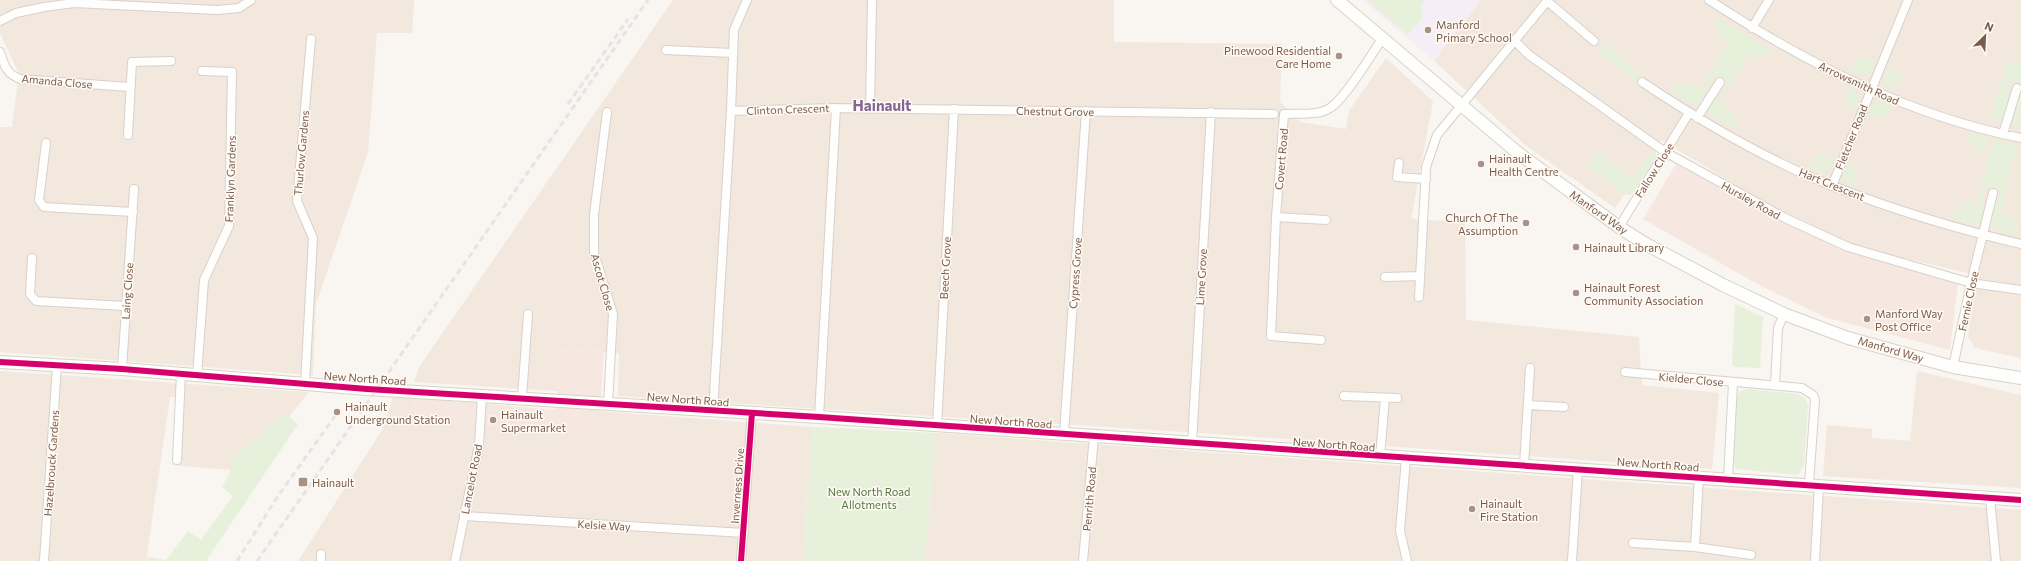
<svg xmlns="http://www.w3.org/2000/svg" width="2021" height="561" viewBox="0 0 2021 561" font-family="Commissioner,sans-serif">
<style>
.residential{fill:#f2e8de}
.commercial{fill:#f6e8e1}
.education{fill:#f6eef6}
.green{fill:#e7f0db}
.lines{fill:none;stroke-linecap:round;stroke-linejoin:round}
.street-casing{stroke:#d7d1cb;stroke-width:10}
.secondary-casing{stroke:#d9d2cb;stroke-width:14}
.street{stroke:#fefefd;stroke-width:8}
.secondary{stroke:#fefefd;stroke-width:12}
.rail{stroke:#e6e3e7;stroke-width:3;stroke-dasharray:6 4;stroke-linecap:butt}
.cycleway-casing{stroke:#fffaf3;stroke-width:8}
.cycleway{stroke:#d6006c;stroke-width:6}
.poi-dot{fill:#a69286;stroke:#fffaf3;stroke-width:1.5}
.labels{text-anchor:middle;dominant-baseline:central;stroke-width:3;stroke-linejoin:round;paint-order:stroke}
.poi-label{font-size:11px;fill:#7a5c4d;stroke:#fffaf3;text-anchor:start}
.street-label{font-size:11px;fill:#7a5c4d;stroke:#fffaf3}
.park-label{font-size:11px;fill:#537a41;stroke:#fffaf3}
.district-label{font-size:15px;font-weight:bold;fill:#846695;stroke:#fffaf3}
</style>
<rect width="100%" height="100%" fill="#f9f5f0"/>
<path class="residential" d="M0 0H414L412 33H377L368 152 316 304 313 375 0 352V127H12L19 74 0 33Z
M673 0H1114V42L1282 44 1280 102 1300 122 1346 129 1349 111 1386 58 1433 101 1411 219 1465 222 1466 320 1639 337 1642 385 1719 393 1712 469 1201 433 618 396 619 353 562 349 558 391 414 382 419 367Z
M1481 0H2021V358L1975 348 1968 337 1976 275 1856 247 1761 200 1661 140 1615 208 1525 145 1434 61Z
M0 371 309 392 266 445 231 470 172 465 179 397H170L146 561H0Z
M1917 371 2021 395V488L1823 476 1827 425 1872 429V438L1910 441Z
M393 398H416L414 421 594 431 596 411 813 427 803 561H298L382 430Z
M936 433 2021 510V561H925Z"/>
<path class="commercial" d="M1676 164 1774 218 1848 251 1958 283 1950 350 1827 318 1759 285 1643 219Z
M562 349 604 352 600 411H596L595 431 414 421 416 398 556 410Z"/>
<path class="education" d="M1362 0H1481L1434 61Z"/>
<path class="green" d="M1366 0H1425L1421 9 1423 18 1407 35Z
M1718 18 1773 51 1767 58 1760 56 1757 58 1750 55 1719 102 1728 107 1738 122 1734 128 1707 114 1706 110 1714 97 1721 96 1729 84 1714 75 1706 88V94L1696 107 1670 91 1673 85 1690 84 1700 89 1729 43 1720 37 1715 24Z
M1603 43 1643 75 1637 83 1597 51Z
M1865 58 1875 62 1870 73 1859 76 1850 72 1854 62Z
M2007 61 2021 65V83L2010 80 2007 92 2010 100 2003 122 1989 118Z
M1888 67 1902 73 1896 89 1888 87 1883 79Z
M1848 88 1857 92 1859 101 1856 109 1849 106 1844 96Z
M2021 97V126L2011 124 2018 100Z
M1881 100 1891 105 1888 113 1875 118 1867 114 1871 104Z
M1970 131 1989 138 1985 153 1979 152 1968 140Z
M1994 139 2017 146 1996 230 1989 227 1993 207 1997 204 2001 191 1985 188 1982 200 1984 205 1979 226 1971 224Z
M1654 149 1657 156 1634 192 1630 195 1625 194 1588 167 1598 152 1633 178Z
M1822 154 1835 160 1830 171 1824 174 1810 167 1814 157Z
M1846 165 1855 168 1859 176 1854 187 1846 183 1842 174Z
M1969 201 1974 204 1969 224 1953 219 1955 211Z
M2002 212 2011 215 2019 227 2017 235 1999 230Z
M1735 304 1763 317 1760 368 1735 367 1732 364Z
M1747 389 1798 394 1805 398 1808 406 1804 466 1798 475 1736 469 1732 461 1737 396 1741 391Z
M285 414 298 424 206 561H146L147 557 166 560 188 531 201 540 233 496 222 487 231 470 233 457Z
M813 427 936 433 925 561H803Z"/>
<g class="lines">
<g class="street-casing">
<path id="street" d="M1709 0C1806 63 1907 115 2021 138
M1547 1 1594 41
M0 21 16 13 44 7 74 3 217 10 239 8 251 0
M1752 28 1769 0
M1514 40 1529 55 1665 152 1785 218 1848 247 1971 283 2021 290
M666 50 732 53
M0 52C5 67 6 73 20 79L129 87
M1642 82C1702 122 1766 160 1833 186 1894 210 1957 229 2021 244
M836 108 1274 114
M870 109 872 0
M731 111 734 30 747 0
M607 112 594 215V253L613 314 608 404
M1697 118 1720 82
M2003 134 2017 88
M128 135 132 62 171 61
M46 143 39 200 44 207 133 212
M1399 163 1397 177 1426 179
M1832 186 1908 0
M1276 217 1326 220
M1619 227 1689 113
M32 258 30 294 36 301 125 306
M1385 277 1420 276
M1419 297 1426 167 1437 135 1548 0
M1321 340 1271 336 1276 217 1284 114C1298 113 1318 116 1330 108 1345 99 1371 55 1382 39
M1953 367 1971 283 1993 193
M122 369 134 189
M1625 372 1802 388 1813 395 1815 400 1809 484
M197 376 204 280 229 226 232 72 202 71
M305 384 313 238 297 201 311 39
M1775 385 1778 328 1784 314
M1344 396 1397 398
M522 398 528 314
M1528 405 1564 407
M713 411 731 111 836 108 819 417
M937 426 954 109
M1064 434 1086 111
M1192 443 1211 112
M1380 457 1385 398
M1406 458 1400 531 1407 561
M177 460 181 374
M1524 465 1530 368
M1728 479 1733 383
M1990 498 1996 561
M464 516 744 533
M1633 543 1695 547 1751 555
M1695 547 1699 477
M44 561 57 365
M321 561V554
M455 561 479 445 482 396
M741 561 752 413
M1083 561 1094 436
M1572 561 1578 469
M1815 561 1819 486"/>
</g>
<g class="secondary-casing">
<path id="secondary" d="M1337 0 1518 153 1619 227 1644 243 1723 285 1784 314 1848 338 1953 367 2021 378
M0 362 122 369 367 389 819 417 2021 500"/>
</g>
<use href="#street" class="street"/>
<use href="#secondary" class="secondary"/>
<path class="rail" d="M568 104 628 19
M237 561 278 496 335 416
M257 561 648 0"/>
<g class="cycleway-casing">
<path id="cycleway" d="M0 362 122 369 367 389 819 417 2021 500
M741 561 752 413"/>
</g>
<use href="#cycleway" class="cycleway"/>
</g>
<g class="poi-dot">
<circle cx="1428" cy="30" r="4"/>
<circle cx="1339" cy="56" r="4"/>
<circle cx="1481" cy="164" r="4"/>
<circle cx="1526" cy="223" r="4"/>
<circle cx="1576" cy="247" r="4"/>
<circle cx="1576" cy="293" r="4"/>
<circle cx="1867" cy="319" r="4"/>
<circle cx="337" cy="412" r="4"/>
<circle cx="493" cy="420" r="4"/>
<rect x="298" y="477" width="10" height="10" rx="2"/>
<circle cx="1472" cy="509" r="4"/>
</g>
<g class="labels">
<g class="poi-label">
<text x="1436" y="24">Manford<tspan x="1436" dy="13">Primary School</tspan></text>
<text x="1331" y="50" text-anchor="end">Pinewood Residential<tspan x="1331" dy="13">Care Home</tspan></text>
<text x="1489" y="158">Hainault<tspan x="1489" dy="13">Health Centre</tspan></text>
<text x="1518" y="217" text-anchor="end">Church Of The<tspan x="1518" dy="13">Assumption</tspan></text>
<text x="1584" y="247">Hainault Library</text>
<text x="1584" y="287">Hainault Forest<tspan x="1584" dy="13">Community Association</tspan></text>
<text x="1875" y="313">Manford Way<tspan x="1875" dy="13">Post Office</tspan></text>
<text x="345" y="406">Hainault<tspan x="345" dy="13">Underground Station</tspan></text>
<text x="501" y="414">Hainault<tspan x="501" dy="13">Supermarket</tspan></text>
<text x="312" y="482">Hainault</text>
<text x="1480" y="503">Hainault<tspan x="1480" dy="13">Fire Station</tspan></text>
</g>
<g class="street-label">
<text transform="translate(57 81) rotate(5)">Amanda Close</text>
<text transform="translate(1859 83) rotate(25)">Arrowsmith Road</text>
<text transform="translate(788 109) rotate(-2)">Clinton Crescent</text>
<text transform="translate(1055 111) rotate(1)">Chestnut Grove</text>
<text transform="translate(1851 137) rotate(-68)">Fletcher Road</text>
<text transform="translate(301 153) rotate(-85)">Thurlow Gardens</text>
<text transform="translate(1281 159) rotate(-85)">Covert Road</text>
<text transform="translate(1654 170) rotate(-58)">Fallow Close</text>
<text transform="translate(230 179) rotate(-88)">Franklyn Gardens</text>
<text transform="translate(1832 184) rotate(22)">Hart Crescent</text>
<text transform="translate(1751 200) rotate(29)">Hursley Road</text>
<text transform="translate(1599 212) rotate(35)">Manford Way</text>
<text transform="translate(945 268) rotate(-87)">Beech Grove</text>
<text transform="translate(1075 273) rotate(-86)">Cypress Grove</text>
<text transform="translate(1201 277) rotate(-87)">Lime Grove</text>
<text transform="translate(603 282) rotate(74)">Ascot Close</text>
<text transform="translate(127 291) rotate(-86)">Laing Close</text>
<text transform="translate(1968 301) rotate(-78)">Fernie Close</text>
<text transform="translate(1891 349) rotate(16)">Manford Way</text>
<text transform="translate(365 378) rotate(4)">New North Road</text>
<text transform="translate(1691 379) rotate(5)">Kielder Close</text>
<text transform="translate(688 399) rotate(4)">New North Road</text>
<text transform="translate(1011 421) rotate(4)">New North Road</text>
<text transform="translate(1334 444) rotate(4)">New North Road</text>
<text transform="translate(51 463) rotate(-86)">Hazelbrouck Gardens</text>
<text transform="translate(1658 464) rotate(4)">New North Road</text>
<text transform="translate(471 479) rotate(-79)">Lancelot Road</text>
<text transform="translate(737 486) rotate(-86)">Inverness Drive</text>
<text transform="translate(1089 499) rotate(-85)">Penrith Road</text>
<text transform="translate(604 525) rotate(3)">Kelsie Way</text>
</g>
<g class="park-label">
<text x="869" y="491">New North Road<tspan x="869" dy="13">Allotments</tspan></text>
</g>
<g class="district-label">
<text x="882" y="105">Hainault</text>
</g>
</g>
<g transform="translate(1985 36) rotate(24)" stroke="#fffaf3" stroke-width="3" paint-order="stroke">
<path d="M0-3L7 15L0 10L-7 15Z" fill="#7a5c4d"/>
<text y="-6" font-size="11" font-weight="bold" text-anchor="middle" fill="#7a5c4d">N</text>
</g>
</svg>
